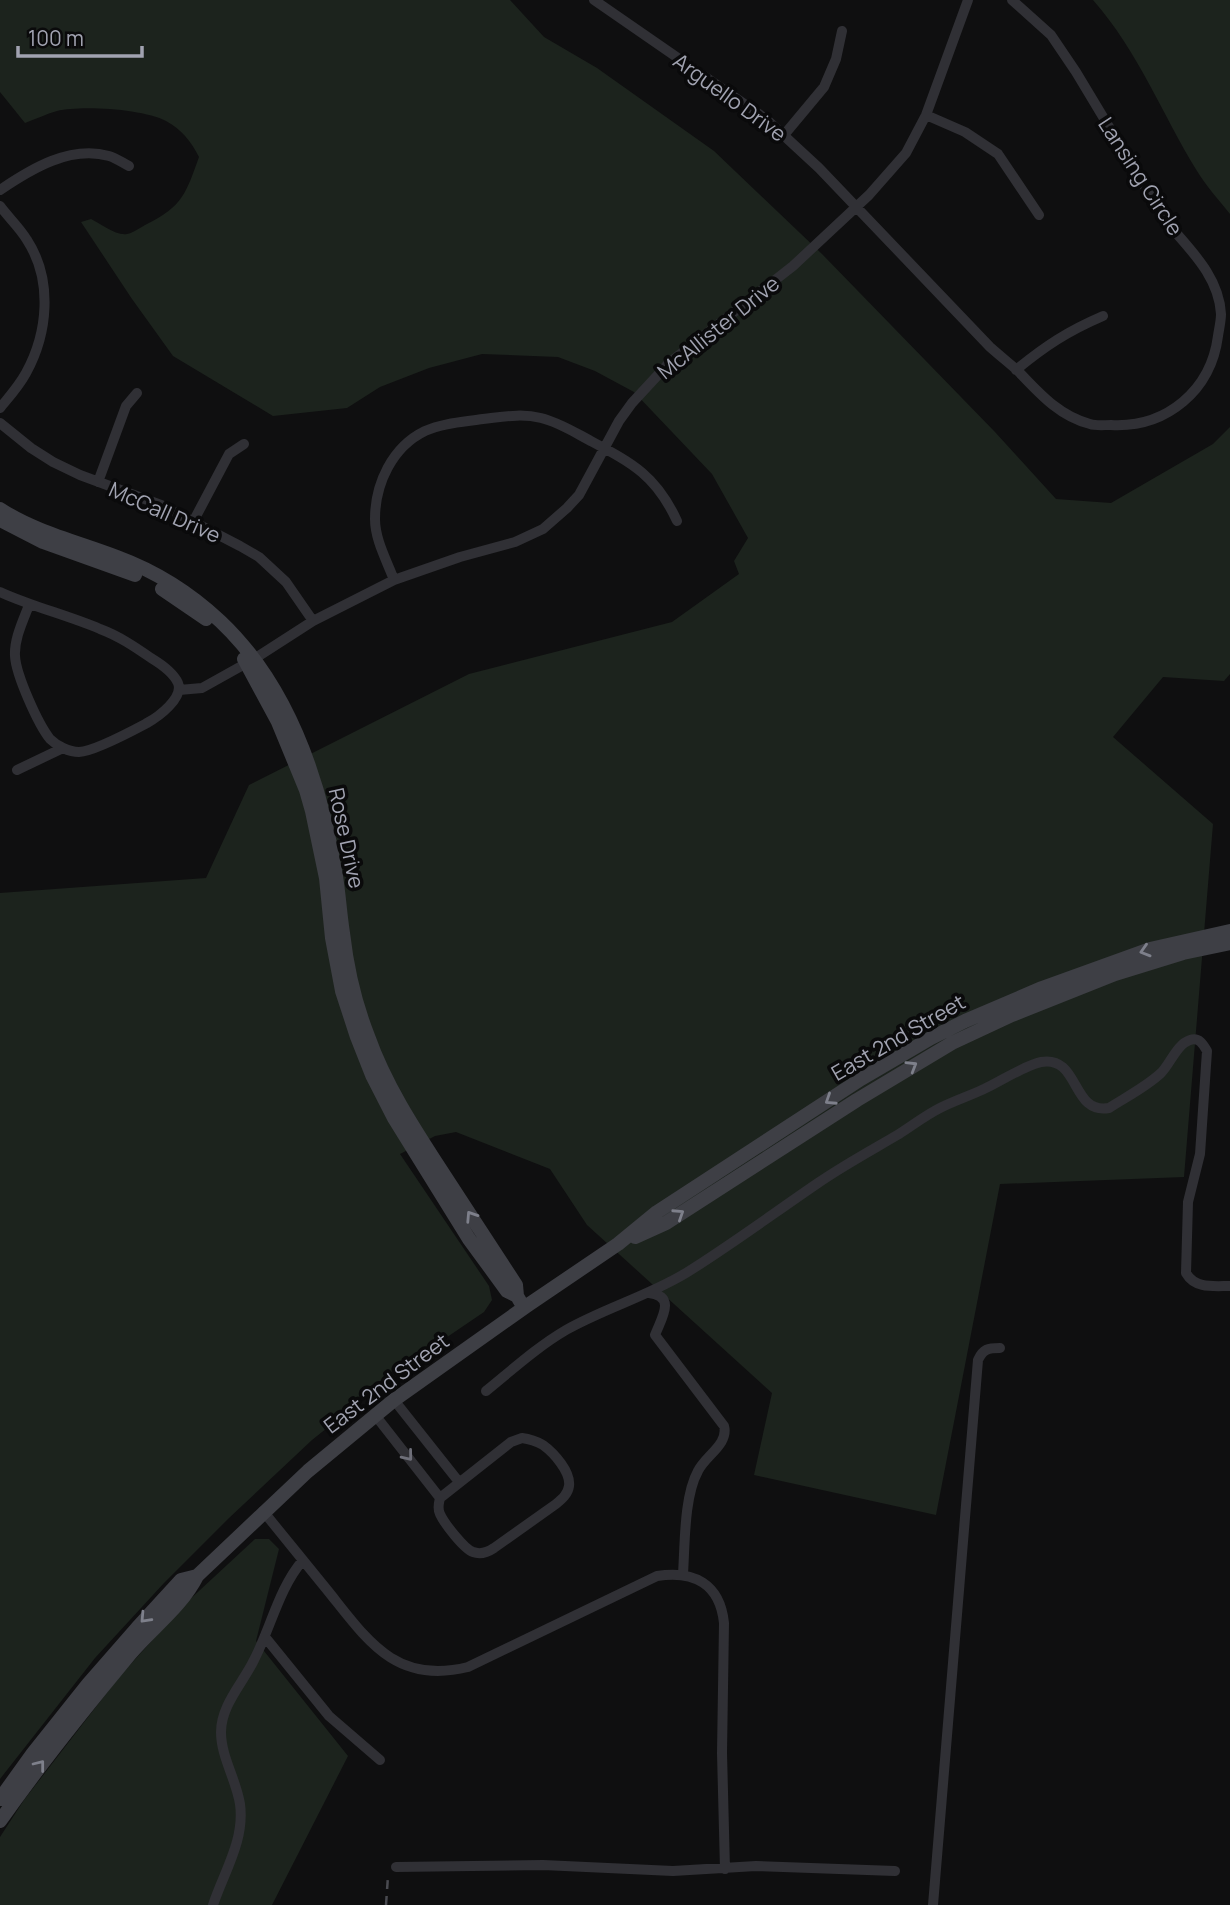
<svg xmlns="http://www.w3.org/2000/svg" width="1230" height="1905" viewBox="0 0 1230 1905" font-family="Manrope,sans-serif">
<style>
.green{fill:#1c231d}
.lines{fill:none;stroke-linecap:round;stroke-linejoin:round}
.minor{stroke:#303035;stroke-width:10}
.secondary{stroke:#3e3f45;stroke-width:14}
.rail{stroke:#494a50;stroke-width:2.5;stroke-dasharray:9 7;stroke-linecap:butt}
.oneway{stroke:#7e808b}
.oneway2{stroke:#6e6f79}
.labels{text-anchor:middle;dominant-baseline:central;stroke-width:7;stroke-linejoin:round;paint-order:stroke}
.street-label{font-size:21px;fill:#a1a3b1;stroke:#0a0a0b}
</style>
<rect width="100%" height="100%" fill="#0f0f10"/>
<path class="green" d="M0 0H510L544 37 597 68 714 151 822 254 995 432 1056 499 1111 503 1213 444 1230 427V674L1224 681 1163 677 1113 737 1213 824 1184 1177 1000 1184 936 1515 754 1475 772 1393 587 1225 550 1169 456 1132 435 1136 400 1154 489 1286 492 1300 484 1312 406 1365 312 1440 229 1518 164 1583 95 1658 0 1779V893L206 878 249 785 469 674 672 622 739 574 734 561 748 538 712 474 634 392 595 371 558 357 482 354 429 368 380 387 347 408 273 416 173 356 132 299 81 222 91 219C101 224 116 236 127 234 133 233 141 227 147 224 183 206 186 193 199 157 191 141 181 129 166 121 144 109 81 105 57 111 46 114 36 119 25 123L0 92Z
M1093 0H1230V214C1219 200 1206 186 1197 171 1162 114 1138 51 1093 0Z
M255 1539H269L279 1549 256 1641 348 1756 272 1905H0V1837L24 1800 119 1677 186 1603Z"/>
<g class="lines">
<path class="minor" d="M594 0 766 119 819 168 990 347C999 355 1009 363 1018 371 1039 393 1059 416 1090 424 1096 426 1104 425 1111 425 1167 428 1211 390 1218 336 1219 329 1221 321 1221 314 1219 275 1188 248 1165 220L1076 72 1051 35 1012 0
M926 115 965 132 998 154 1039 215
M784 135 824 87 836 59 842 31
M0 190C31 169 70 145 109 156 116 158 123 163 129 166
M0 206C8 217 20 228 27 240 53 280 48 333 26 373 19 386 9 397 0 408
M1016 370C1045 346 1068 331 1103 316
M0 423 31 448 53 462 80 475 161 505 240 546 259 557 286 582 313 621
M98 482 126 406 137 393
M193 522 229 454 244 444
M394 580C387 561 375 540 375 519 375 484 392 447 425 431 443 423 463 422 483 419 502 417 521 413 541 418 558 422 574 432 589 440 632 463 656 475 677 521
M0 592C33 607 67 615 100 629 119 636 135 647 151 658 161 664 173 672 178 683 184 698 158 717 147 723 132 731 95 751 79 752 69 752 57 746 50 739 38 724 16 675 15 656 14 639 23 621 29 605
M179 690 202 688 254 659 313 621 394 580 460 557 515 542 543 529 567 508 579 495 619 421 632 403 669 363 793 266 869 195 906 153 926 115 968 0
M17 770 63 748
M649 1293C677 1296 661 1319 655 1335L724 1426C729 1444 705 1456 698 1471 684 1496 685 1544 683 1574
M486 1391C512 1370 537 1347 566 1330 605 1308 648 1296 686 1273 731 1245 774 1213 818 1183 844 1165 872 1150 899 1134 913 1125 926 1115 940 1108 954 1101 969 1096 984 1089 1000 1082 1025 1065 1041 1062 1080 1055 1071 1115 1109 1108 1126 1097 1146 1087 1161 1073 1170 1064 1177 1044 1190 1040 1199 1037 1203 1044 1207 1051L1200 1154 1188 1202 1186 1273C1195 1289 1214 1286 1230 1286
M394 1400 459 1482
M375 1415 440 1498
M522 1438C530 1439 536 1441 543 1445 554 1453 571 1472 569 1486 568 1494 562 1499 556 1504L494 1548C488 1552 481 1555 473 1552 464 1549 444 1523 440 1514 437 1508 439 1503 440 1498L511 1442Z
M263 1511C285 1538 306 1564 328 1591 368 1641 396 1685 468 1667L657 1576C694 1570 720 1584 724 1623L722 1753 725 1869
M265 1637 329 1716 380 1760
M396 1867 543 1865 673 1871 756 1866 895 1871
M213 1905C224 1872 245 1840 240 1804 236 1779 221 1757 221 1732 221 1705 243 1683 254 1660 271 1627 279 1588 303 1560
M933 1905 978 1360C983 1349 988 1348 1000 1348"/>
<path class="secondary" d="M0 509C35 532 78 542 117 557 155 571 190 593 220 621 289 686 321 783 336 876 339 895 340 914 343 933 347 968 355 1003 368 1036 385 1084 413 1127 441 1170 466 1208 491 1247 516 1285L517 1296 524 1308
M0 520 43 542 135 575
M162 589 206 619
M244 659 278 722 306 790 312 811 326 878 332 938 342 991 357 1037 372 1075 394 1118 469 1239 507 1291 517 1296
M635 1237 666 1223 857 1100 952 1043 1012 1015 1115 974 1183 953 1230 943
M0 1799 33 1753 88 1684 137 1628 181 1580 197 1576
M0 1821C41 1763 85 1708 130 1654 152 1628 182 1606 197 1576L308 1471 394 1400 528 1305 618 1244 657 1212 861 1079 931 1038 965 1021 1042 988 1150 949 1230 931"/>
<path class="rail" d="M386 1905 388 1876"/>
</g>
<defs><path id="oneway-chevron" d="M-2-3.5L2.5 0L-2 3.5" fill="none" stroke-width="1.6" stroke-linecap="round" stroke-linejoin="round" transform="scale(1.75)"/></defs>
<g class="oneway">
<use href="#oneway-chevron" transform="translate(1145 951) rotate(163)"/>
<use href="#oneway-chevron" transform="translate(912 1066) rotate(-31)"/>
<use href="#oneway-chevron" transform="translate(830 1100) rotate(147)"/>
<use href="#oneway-chevron" transform="translate(679 1214) rotate(-33)"/>
<use href="#oneway-chevron" transform="translate(471 1216) rotate(-123)"/>
<use href="#oneway-chevron" transform="translate(145 1618) rotate(133)"/>
<use href="#oneway-chevron" transform="translate(40 1765) rotate(-52)"/>
</g>
<use class="oneway2" href="#oneway-chevron" transform="translate(408 1456) rotate(51)"/>
<g class="labels">
<g class="street-label">
<text transform="translate(730 97) rotate(36)">Arguello Drive</text>
<text transform="translate(1141 176) rotate(57)">Lansing Circle</text>
<text transform="translate(718 327) rotate(-39)">McAllister Drive</text>
<text transform="translate(165 512) rotate(24)">McCall Drive</text>
<text transform="translate(347 838) rotate(78)">Rose Drive</text>
<text transform="translate(898 1037) rotate(-30)">East 2nd Street</text>
<text transform="translate(386 1383) rotate(-37)">East 2nd Street</text>
</g>
</g>
<path d="M18 46v10h124v-10" fill="none" stroke="#a1a3b1" stroke-width="3.5"/>
<text x="28" y="46" font-size="21" fill="#a1a3b1" stroke="#0a0a0b" stroke-width="5" paint-order="stroke">100 m</text>
</svg>
